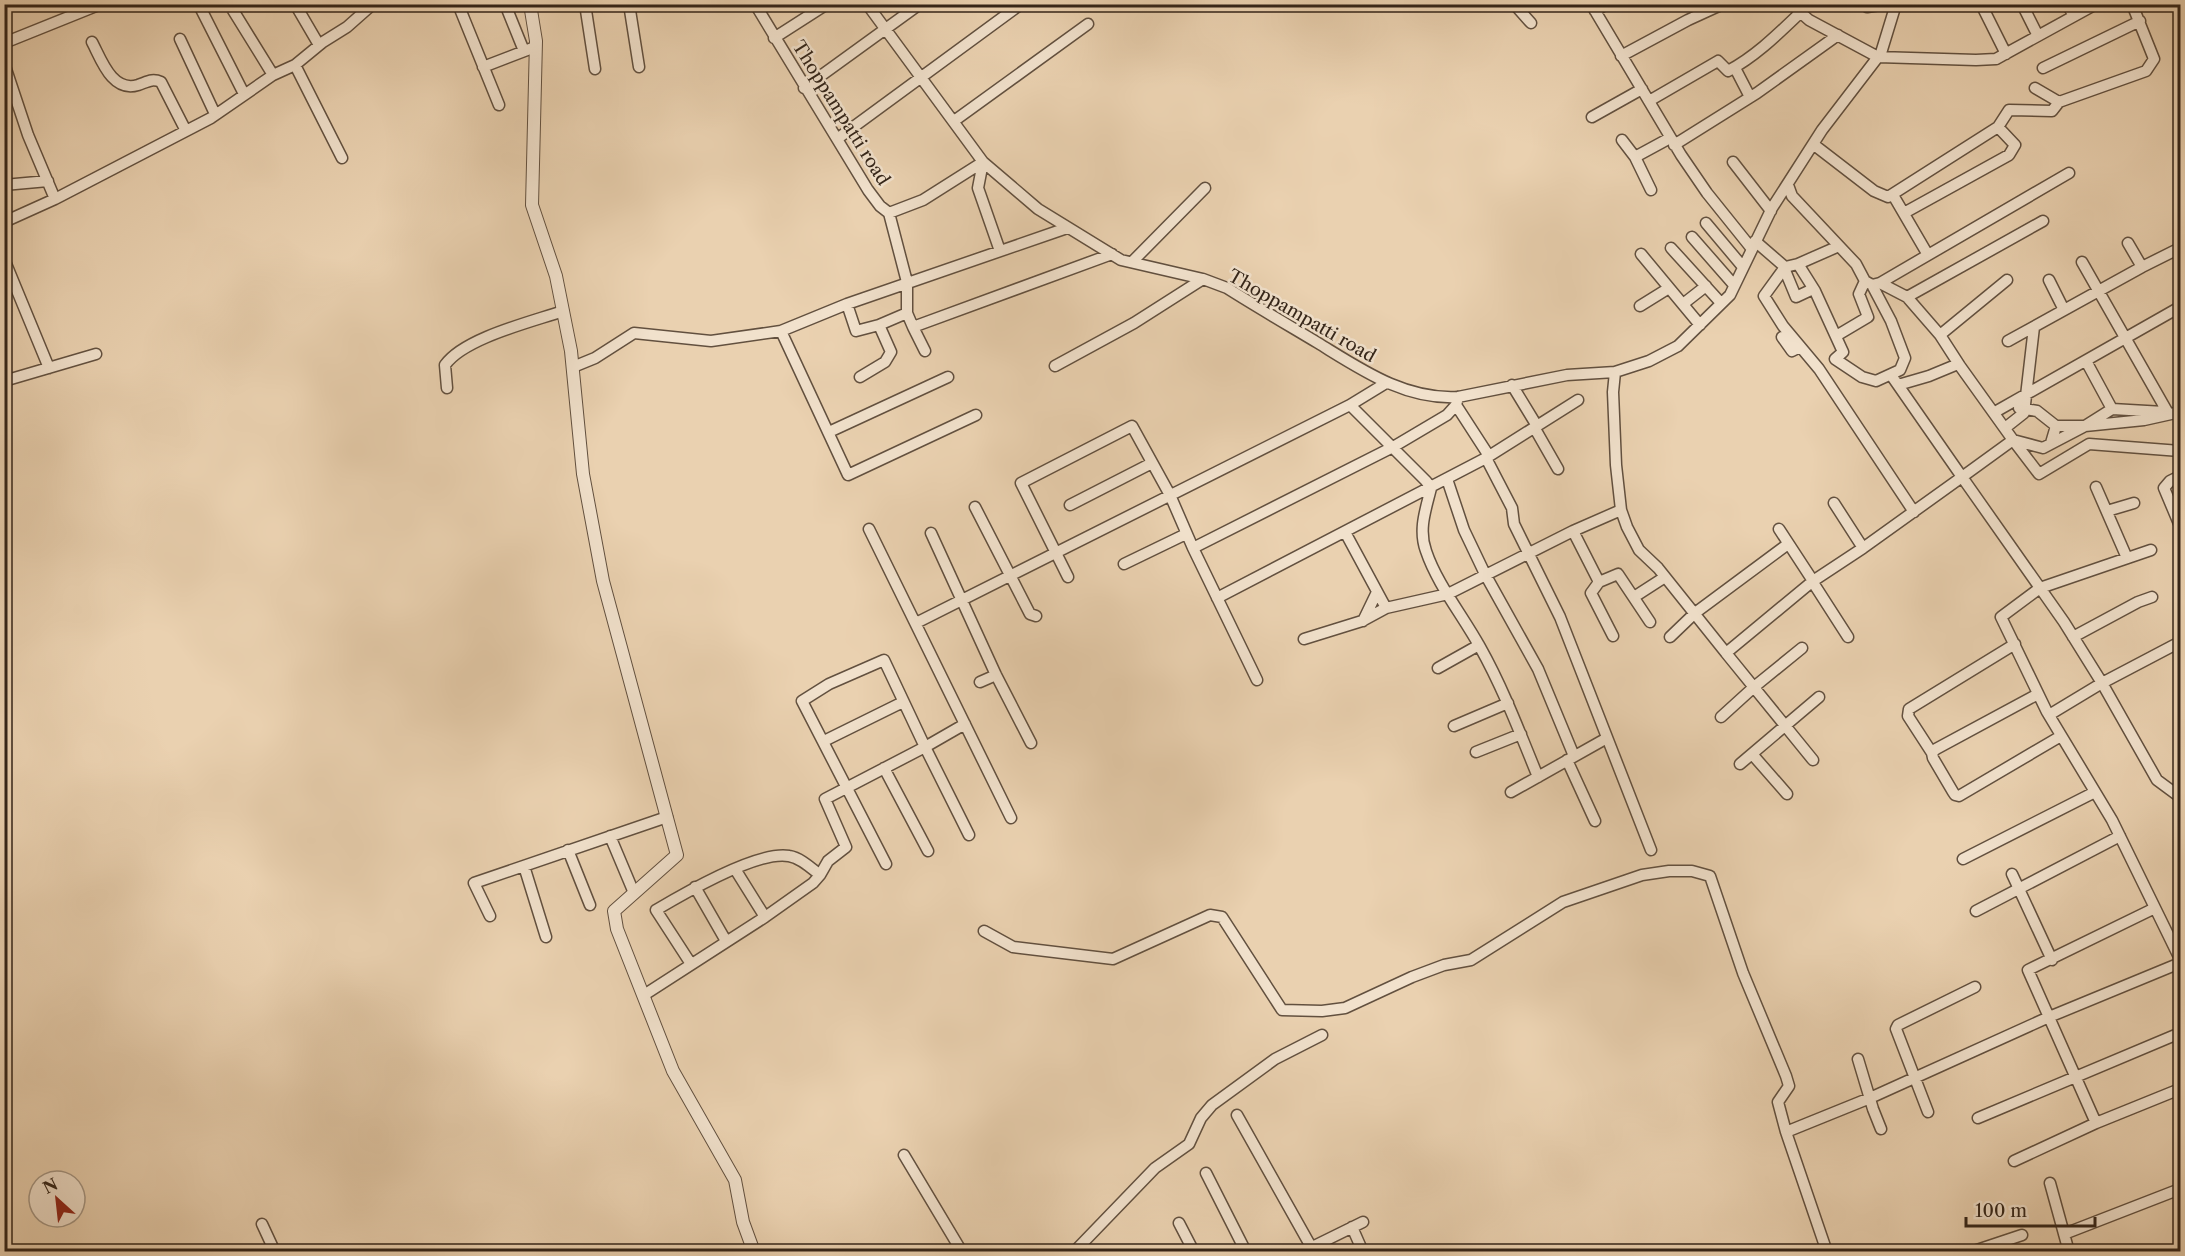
<svg xmlns="http://www.w3.org/2000/svg" width="2185" height="1256" viewBox="0 0 2185 1256" font-family="'Libre Caslon Text',serif">
<style>
.lines{fill:none;stroke-linecap:round;stroke-linejoin:round}
.minor-casing{stroke:#62503f;stroke-width:13}
.tertiary-casing{stroke:#62503f;stroke-width:14}
.minor{stroke:#f1e1cc;stroke-width:10}
.tertiary{stroke:#f1e1cc;stroke-width:12}
.labels{text-anchor:middle;dominant-baseline:central;stroke-width:5;stroke-linejoin:round;paint-order:stroke}
.street-label{font-size:18px;fill:#342519;stroke:#f1e1cc}
</style>
<rect width="100%" height="100%" fill="#ead1b0"/>
<filter id="stains"><feTurbulence type="fractalNoise" baseFrequency=".00333" numOctaves="4"/><feColorMatrix values="0 0 0 0 .2 0 0 0 0 .09 0 0 0 0 .02 0 0 0 .5 -.17"/></filter>
<radialGradient id="worn" r=".72"><stop offset=".6" stop-color="#630" stop-opacity="0"/><stop offset="1" stop-color="#630" stop-opacity=".3"/></radialGradient>
<g class="lines">
<g class="minor-casing">
<path id="minor" d="M210 4 201 9 244 94
M224 4 231 7 273 75
M295 4 319 45
M458 4 499 105
M505 4 524 51
M585 4 595 69
M629 4 639 67
M755 4 868 190 880 206 889 213 923 200 983 162 1038 209 1121 260 1203 279 1227 288C1257 307 1288 325 1318 343 1362 370 1405 400 1458 397L1567 375 1615 372 1649 361 1678 346 1730 295 1772 208 1822 130 1881 53 1896 4
M867 4 983 162 978 188 1000 251
M1514 4 1531 23
M1591 4 1681 155 1707 193 1752 249
M1791 4 1809 20 1878 57 1976 60 1996 59 2096 4
M1981 4 2006 54
M2022 4 2038 36
M2067 4 2074 16
M1867 7 1887 4
M1595 11 1607 4
M774 38 827 4
M180 39 215 114
M92 42C101 59 112 93 138 85 147 82 152 78 161 82L186 131
M4 43 101 4
M1621 56 1688 20 1723 4
M4 63 28 135 55 199
M295 65 342 158
M483 67 535 47
M1735 68 1750 97
M2043 68 2140 21
M804 88 920 4
M2035 88 2059 102
M1649 101 1718 61 1728 71C1756 56 1778 34 1801 12
M1592 117 1642 89
M954 121 1088 24
M1998 127 2009 110 2052 111 2059 102 2146 71 2154 59 2132 4
M837 139 1021 4
M1622 140 1635 157 1651 190
M1813 144 1874 191 1888 197 1998 127 2015 145 2009 155 1904 213
M1674 145 1757 93 1838 35
M1635 157 1670 138
M1733 162 1771 211
M4 185 48 181
M1788 185 1792 196 1856 264 1865 281 1872 285 1880 283 1907 297 1940 335 1960 366 2013 440 1962 477 2064 622 2102 683 2157 780 2180 797
M1893 195 1928 255
M889 213 907 282V313
M4 222 55 199 211 118 273 75 295 65 323 42 347 27 373 4
M1706 223 1743 267
M1692 237 1734 285
M1755 241 1785 267 1764 296 1783 326 1819 369 1914 512
M2128 243 2142 267
M1671 248 1721 303
M1641 254 1700 325
M4 259 49 368
M1132 262 1205 188
M2082 262 2168 413
M1798 264 1839 246
M1785 267 1798 264 1815 291 1843 352 1835 359 1862 377 1876 381 1900 370 1905 358 1891 321 1872 285
M1784 268 1796 297 1813 289
M2049 280 2064 310
M1880 283 2069 173
M1907 297 2043 221
M847 304 856 331 879 325 907 313 913 327 1112 254
M1683 304 1706 286
M1640 306 1669 288
M913 327 925 351
M1940 335 2007 280
M1836 336 1868 317 1859 294 1865 281
M1782 337 1792 351 1800 347
M2008 341 2142 267 2180 248
M2086 361 2112 409
M1055 366 1134 323 1203 279
M573 367 595 358 634 333 711 341 781 331
M1615 372 1613 392 1616 465 1621 510 1627 527 1639 550 1658 568 1726 653 1813 581 1863 548 1962 477 1891 375
M860 377 885 362 891 352 879 325
M4 381 96 354
M1512 385 1537 426
M1898 385 1929 376 1958 364
M447 388 445 365C464 338 531 322 563 311
M1350 405 1426 481 1431 488C1426 509 1418 529 1426 551 1437 584 1463 616 1480 647 1503 688 1520 733 1538 777
M1456 405 1489 456
M2019 408 2037 411 2056 426 2051 443
M1995 412 2180 307
M976 415 848 475 781 331 847 304 1067 228
M2056 426H2085L2112 409 2164 412
M1534 427 1558 469
M2005 428 2024 413 2034 327
M829 432 948 377
M2013 440 2039 474 2089 444 2180 451
M2013 440 2043 448 2085 426 2144 420 2180 412
M1486 458 1512 508 1514 524 1560 617 1651 850
M2180 476 2170 481 2164 488 2180 526
M1447 479 1464 530 1485 574 1538 669 1574 756
M2096 487 2127 558
M1834 503 1863 548
M1070 505 1152 463
M975 507 1030 614 1036 616
M2107 511 2134 503
M869 529 1011 818
M1779 529 1813 581
M1573 531 1599 582
M1345 532 1386 608
M931 533 996 675 1031 743
M1193 548 1393 447 1447 415 1456 405 1458 397
M2151 550 2040 588 2001 617 2047 712 2112 820 2180 959
M1124 564 1186 534
M1068 577 1021 483 1132 426 1170 495 1193 548 1257 680
M1812 581 1848 637
M1634 597 1665 577
M1217 598 1486 458 1578 400
M1363 621 1377 592
M916 623 1350 405 1386 383
M1613 636 1591 593 1599 582 1618 574 1650 622
M1670 637 1695 613 1788 544
M2073 637 2138 602 2152 597
M1304 639 1362 621 1386 608 1448 594 1573 531 1621 510
M1726 653 1813 760
M1438 668 1479 645
M980 682 996 675
M2038 694 1936 749 1932 753 1933 758 1953 792 1955 795 1959 796 2061 736
M2049 715 2102 683 2180 642
M1721 717 1754 687 1802 648
M1454 726 1508 703
M824 741 903 702
M1476 752 1521 734
M1932 753 1908 716 1909 709 2015 644
M1752 754 1787 794
M1567 760 1595 821
M1740 764 1819 697
M884 768 928 851
M1511 792 1607 738
M610 836 634 893
M568 850 590 905
M1963 859 2095 792
M886 864 802 701 829 684 884 660 925 747 969 835
M524 866 546 937
M735 869 765 917
M2012 874 2052 960
M695 887 726 941
M2155 908 2028 970 2096 1123 2180 1089
M1976 911 2120 836
M490 916 474 883 667 817
M984 931 1013 947 1113 959 1210 915 1222 917 1282 1010 1322 1011 1345 1008 1412 977 1444 965 1471 960 1563 902 1642 875 1669 871H1692L1710 876 1743 973 1786 1076 1789 1086 1778 1102 1786 1132
M691 964 656 910C683 894 758 850 789 856 801 858 811 868 820 875
M644 995 765 917 813 883 820 875 828 861 846 847 825 799 925 747 965 724
M1858 1059 1873 1109 1881 1129
M1928 1112 1896 1029 1898 1025 1975 987
M1237 1115 1314 1252
M1978 1118 2180 1033
M904 1155 962 1252
M2014 1161 2096 1123
M1206 1173 1246 1252
M2050 1183 2069 1252
M1179 1223 1194 1252
M262 1224 275 1252
M1352 1227 1363 1252
M2064 1234 2180 1189
M1074 1252 1155 1168 1189 1144 1201 1118 1212 1105 1275 1059 1322 1035
M1302 1252 1363 1222
M1827 1252 1786 1132 1870 1098 2049 1017 2180 963
M1971 1252 2022 1235"/>
</g>
<g class="tertiary-casing">
<path id="tertiary" d="M530 4 536 41 532 205 556 276 571 351 583 474 603 581 677 855 614 911 617 929 673 1071 735 1180 743 1222 754 1252"/>
</g>
<use href="#minor" class="minor"/>
<use href="#tertiary" class="tertiary"/>
</g>
<g class="labels">
<g class="street-label">
<text transform="translate(841 113) rotate(58)">Thoppampatti road</text>
<text transform="translate(1302 316) rotate(30)">Thoppampatti road</text>
</g>
</g>
<rect width="2185" height="1256" fill="none" stroke="#ead1b0" stroke-width="24"/>
<rect x="6" y="6" width="2173" height="1244" fill="none" stroke="#342519" stroke-width="3"/>
<rect x="12" y="12" width="2161" height="1232" fill="none" stroke="#342519" stroke-width="1.5"/>
<g transform="translate(57 1199) rotate(333)"><circle r="28" fill="#f1e1cc" stroke="#a59684" stroke-width="1.5"/>
<path d="M0-4.5L10 22L0 15L-10 22Z" fill="#8f2418"/>
<text y="-9" font-size="16" font-weight="bold" text-anchor="middle" fill="#342519">N</text>
</g>
<path d="M1966 1217v9h129v-9" fill="none" stroke="#342519" stroke-width="3"/>
<text x="1975" y="1217" font-size="18" fill="#342519" stroke="#f1e1cc" stroke-width="4.5" paint-order="stroke">100 m</text>
<rect width="100%" height="100%" filter="url(#stains)"/>
<rect width="100%" height="100%" fill="url(#worn)"/>
</svg>
